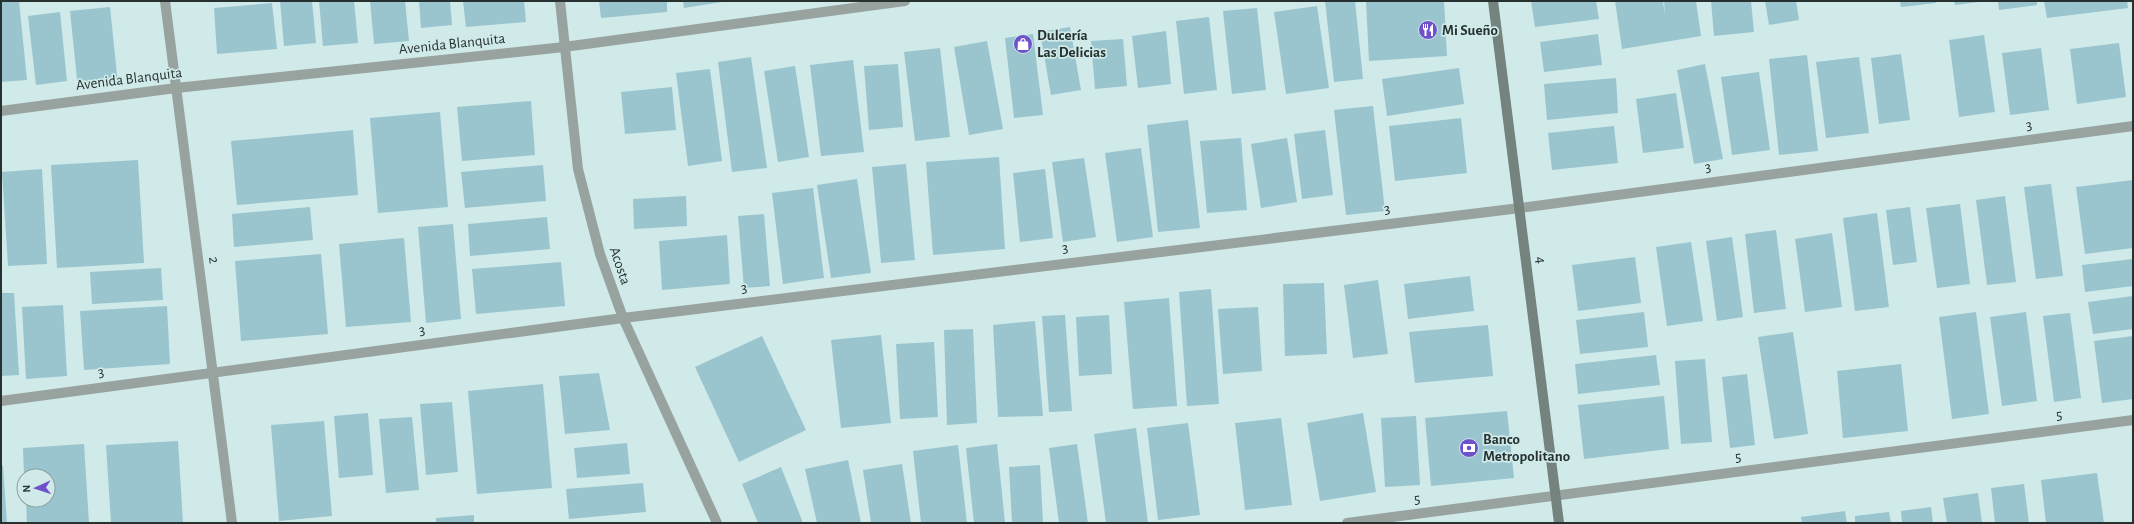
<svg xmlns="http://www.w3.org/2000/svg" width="2134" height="524" viewBox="0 0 2134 524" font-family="'Alegreya Sans',sans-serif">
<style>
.building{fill:#9ac5cf}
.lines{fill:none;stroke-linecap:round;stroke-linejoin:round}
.street{stroke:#98a29f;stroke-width:10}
.secondary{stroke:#74837e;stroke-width:10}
.labels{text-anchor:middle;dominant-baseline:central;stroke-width:3.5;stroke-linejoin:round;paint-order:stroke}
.poi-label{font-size:15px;font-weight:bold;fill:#263130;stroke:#cfeae9;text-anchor:start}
.street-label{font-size:15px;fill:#263130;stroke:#cfeae9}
</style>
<rect width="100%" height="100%" fill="#cfeae9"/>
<path class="building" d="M1 1H19L27 80 1 82Z
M280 1H312L316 43 284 46Z
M319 1H354L358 43 323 46Z
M370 1H405L409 41 374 44Z
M419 1H450L452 25 421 28Z
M463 1H524L526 22 466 27Z
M599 1H667V12L601 18Z
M683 1H721L722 2 684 8Z
M1325 1H1355L1363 79 1334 82Z
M1366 1H1444L1447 56 1369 61Z
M1531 1H1596L1599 19 1535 27Z
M1615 1H1663L1665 16 1664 1H1696L1701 36 1622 49Z
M1711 1H1751L1754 32 1714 36Z
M1765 1H1796L1799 20 1769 25Z
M1900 1H1936V3L1901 7Z
M1954 1H1979V2L1955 5Z
M1998 1H2037V5L1999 10Z
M2044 1H2127L2128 8 2047 18Z
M272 3 277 49 217 54 214 8Z
M1317 6 1329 88 1286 94 1274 12Z
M110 7 118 85 78 89 70 11Z
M1257 8 1266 90 1232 94 1223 11Z
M60 12 67 81 36 85 28 16Z
M1209 17 1217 90 1184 94 1176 21Z
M1070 27 1081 90 1051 95 1040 32Z
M1166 31 1171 84 1138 88 1132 36Z
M1033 34 1043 115 1014 118 1005 38Z
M1598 34 1602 65 1544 72 1540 42Z
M1984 35 1995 112 1959 117 1949 40Z
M1123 39 1127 86 1095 89 1091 41Z
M987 41 1003 129 969 135 954 47Z
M2119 43 2126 97 2077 104 2070 49Z
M940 48 950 137 915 141 904 52Z
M2041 48 2049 110 2010 115 2002 53Z
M1901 54 1910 120 1879 124 1871 58Z
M1807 55 1818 151 1779 155 1769 59Z
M751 57 767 168 732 172 718 62Z
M1859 57 1869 133 1826 138 1816 62Z
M853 60 864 152 821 156 810 65Z
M898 64 903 127 869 130 864 66Z
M1705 64 1723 159 1694 164 1677 70Z
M795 66 809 157 778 162 764 71Z
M1459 68 1464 104 1387 116 1382 79Z
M710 69 722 161 688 166 676 73Z
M1759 72 1770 150 1732 155 1721 77Z
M1616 78 1618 113 1547 120 1544 84Z
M672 87 676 130 625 134 621 92Z
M1676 93 1684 148 1643 153 1636 99Z
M531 101 535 155 462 161 457 107Z
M1373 106 1385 211 1346 215 1334 110Z
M440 112 448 207 378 213 370 118Z
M1461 118 1467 173 1395 181 1389 126Z
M1188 120 1200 228 1158 232 1147 125Z
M1614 126 1618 163 1552 170 1548 133Z
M353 130 358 195 237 205 231 141Z
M1325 130 1333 195 1302 199 1294 134Z
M1241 138 1247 210 1207 213 1200 141Z
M1287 138 1297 202 1261 208 1251 144Z
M1141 148 1153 237 1117 242 1105 153Z
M999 157 1005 249 933 255 926 162Z
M1084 158 1096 237 1063 242 1052 162Z
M138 160 144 263 57 268 51 165Z
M906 164 915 260 881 263 872 167Z
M543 165 546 201 465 208 461 172Z
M42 169 47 264 8 266 2 172Z
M1045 169 1053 238 1020 242 1013 173Z
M857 179 871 273 831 278 817 185Z
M2133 180V248L2085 254 2076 187Z
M2051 184 2063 276 2036 279 2024 187Z
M813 188 824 278 783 284 772 193Z
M686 196 687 226 634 229 633 199Z
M2005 196 2016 282 1987 285 1976 200Z
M1960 204 1970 284 1937 288 1926 208Z
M310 207 313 240 234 247 232 214Z
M1910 207 1917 262 1893 265 1886 210Z
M1877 213 1889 307 1855 311 1843 218Z
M764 214 770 286 744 288 738 216Z
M547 217 550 249 470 256 468 224Z
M453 224 461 319 426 323 418 227Z
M1776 230 1786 309 1754 313 1745 234Z
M1832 233 1842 307 1805 312 1795 239Z
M727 235 730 284 662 290 659 241Z
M1732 237 1743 317 1717 321 1706 241Z
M404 238 411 322 346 327 339 244Z
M1691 242 1703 321 1667 326 1656 247Z
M321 254 328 334 241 341 235 261Z
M1635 257 1641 303 1578 311 1572 265Z
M2133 259V286L2085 292 2082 265Z
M561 262 565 306 476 314 472 269Z
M161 268 163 300 92 304 90 272Z
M1470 276 1474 311 1408 319 1404 284Z
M1378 280 1388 354 1353 358 1344 285Z
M1324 283 1327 354 1285 356 1283 284Z
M1211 289 1219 404 1187 406 1179 292Z
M1 293H14L19 375 1 376Z
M2133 296V329L2093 334 2088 302Z
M1169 298 1177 406 1133 409 1124 302Z
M63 305 67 376 26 379 22 307Z
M167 306 170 364 84 370 80 311Z
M1258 307 1262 371 1223 374 1218 309Z
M1644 312 1648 347 1580 354 1576 320Z
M1976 312 1989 414 1952 419 1939 317Z
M2026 312 2037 401 2002 406 1990 317Z
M2070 313 2081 398 2054 402 2043 316Z
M1065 315 1072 411 1049 412 1042 316Z
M1109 315 1112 374 1079 376 1076 317Z
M1035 321 1043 416 998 417 993 325Z
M1488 325 1493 376 1415 383 1409 332Z
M973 329 977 423 947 425 944 330Z
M1793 332 1808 434 1774 439 1758 337Z
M881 335 891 423 841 428 831 340Z
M762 336 806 430 739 462 695 367Z
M2133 336V399L2102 403 2094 341Z
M934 342 938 417 900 419 896 344Z
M1656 355 1660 385 1578 394 1575 364Z
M1705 359 1712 442 1681 444 1675 361Z
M1901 364 1908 431 1843 438 1837 371Z
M599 373 610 430 565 434 559 376Z
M1747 374 1755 445 1730 448 1722 377Z
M543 384 552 488 477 494 468 391Z
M1664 396 1669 449 1584 459 1578 405Z
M452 402 458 472 426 475 420 404Z
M1507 411 1514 478 1431 486 1425 418Z
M368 413 373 475 339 478 334 416Z
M1363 413 1376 492 1320 501 1307 423Z
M1416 416 1420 485 1385 487 1381 418Z
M412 417 419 490 386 493 379 419Z
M1281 418 1292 505 1245 510 1235 423Z
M324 421 332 516 279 521 271 425Z
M1188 423 1200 515 1158 520 1147 428Z
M1136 428 1148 523H1106L1094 434Z
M178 441 183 523H111L106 445Z
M627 443 630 474 577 478 574 448Z
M84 444 89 523H27L26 500H48V476H24L23 448Z
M997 444 1005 523H974L966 448Z
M1077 444 1088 523H1059L1049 448Z
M958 445 967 523H921L913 451Z
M848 460 861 523H817L805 469Z
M902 464 911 523H871L863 470Z
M1040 465 1043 523H1012L1009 467Z
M1 466H3L7 523H1Z
M781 467 803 523H758L742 484Z
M2097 473 2104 523H2046L2041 480Z
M643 483 646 512 569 519 566 489Z
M2024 484 2029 523H1995L1991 488Z
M1978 493 1982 523H1947L1943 498Z
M1931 507 1933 523H1902L1901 511Z
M1845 511 1847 523H1802L1801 517Z
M1889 512 1891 523H1855V516Z
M474 515V523H436V518Z"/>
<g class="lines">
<path class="street" d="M165 1 232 523
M560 1 578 169 600 254 623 318 717 523
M1 111 176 88 564 47 905 1
M1 401 623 318 1520 208 2133 126
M1347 523 2133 420"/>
<path class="secondary" d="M1493 1 1559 523"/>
</g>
<defs>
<g id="restaurant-disc" transform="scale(1)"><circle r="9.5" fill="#6f52cb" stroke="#cfeae9"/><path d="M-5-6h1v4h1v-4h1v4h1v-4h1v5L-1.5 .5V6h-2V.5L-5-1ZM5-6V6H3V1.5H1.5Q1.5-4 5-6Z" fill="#fff"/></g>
<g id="shop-disc" transform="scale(1)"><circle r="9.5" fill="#6f52cb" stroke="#cfeae9"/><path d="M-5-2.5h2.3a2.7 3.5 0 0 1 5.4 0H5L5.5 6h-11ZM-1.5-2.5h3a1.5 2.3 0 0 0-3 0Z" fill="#fff"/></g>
<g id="bank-disc" transform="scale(1)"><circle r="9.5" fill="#6f52cb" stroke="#cfeae9"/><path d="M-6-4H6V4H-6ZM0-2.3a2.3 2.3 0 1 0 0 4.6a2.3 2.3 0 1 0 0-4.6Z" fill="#fff"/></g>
</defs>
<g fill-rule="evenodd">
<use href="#restaurant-disc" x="1428" y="30"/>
<use href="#shop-disc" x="1023" y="44"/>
<use href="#bank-disc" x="1469" y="448"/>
</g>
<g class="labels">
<g class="poi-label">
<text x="1442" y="30">Mi Sueño</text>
<text x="1037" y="35">Dulcería<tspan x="1037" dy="17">Las Delicias</tspan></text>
<text x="1483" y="439">Banco<tspan x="1483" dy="17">Metropolitano</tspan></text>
</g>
<g class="street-label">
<text transform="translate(452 44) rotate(-6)">Avenida Blanquita</text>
<text transform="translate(129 79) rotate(-7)">Avenida Blanquita</text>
<text transform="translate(2029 125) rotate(-8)">3</text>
<text transform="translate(1708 167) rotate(-8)">3</text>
<text transform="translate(1387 209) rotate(-7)">3</text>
<text transform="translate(1065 248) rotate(-7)">3</text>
<text transform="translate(214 260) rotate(83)">2</text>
<text transform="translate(1541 260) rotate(83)">4</text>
<text transform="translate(620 266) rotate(71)">Acosta</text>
<text transform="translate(744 288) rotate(-7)">3</text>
<text transform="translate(422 330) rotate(-8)">3</text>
<text transform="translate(101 372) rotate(-8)">3</text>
<text transform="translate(2059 415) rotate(-7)">5</text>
<text transform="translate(1738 457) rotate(-7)">5</text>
<text transform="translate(1417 499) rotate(-7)">5</text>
</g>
</g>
<rect width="2134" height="524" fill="none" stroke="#263130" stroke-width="4"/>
<g transform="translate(36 488) rotate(267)"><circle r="19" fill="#cfeae9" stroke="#8ba09f"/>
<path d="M0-3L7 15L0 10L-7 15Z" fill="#6f52cb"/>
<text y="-6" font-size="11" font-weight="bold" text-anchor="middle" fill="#263130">N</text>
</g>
</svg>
